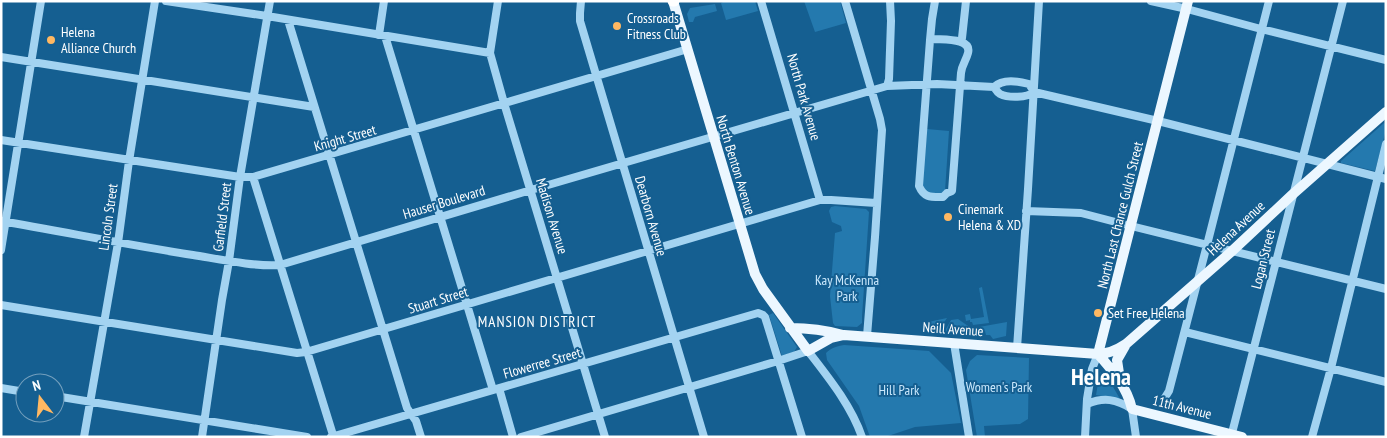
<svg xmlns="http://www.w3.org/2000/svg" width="1387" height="438" viewBox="0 0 1387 438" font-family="'PT Sans Narrow',sans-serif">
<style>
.green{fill:#2479ae}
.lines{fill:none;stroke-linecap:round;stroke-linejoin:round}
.minor{stroke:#a3d3f1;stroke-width:8}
.major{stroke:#ecf7ff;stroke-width:10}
.highway{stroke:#fff;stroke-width:11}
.poi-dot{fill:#ffb862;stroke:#155f91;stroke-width:2}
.labels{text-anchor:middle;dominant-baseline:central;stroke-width:4;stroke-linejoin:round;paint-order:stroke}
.poi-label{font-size:14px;fill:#fff;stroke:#155f91;text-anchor:start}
.street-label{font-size:14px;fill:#fff;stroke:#155f91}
.park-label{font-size:14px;fill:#cae8fc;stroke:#155f91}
.neighbourhood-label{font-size:15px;letter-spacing:1px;fill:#fff;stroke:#155f91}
.town-label{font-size:24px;font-weight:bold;fill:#fff;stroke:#155f91}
</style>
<rect width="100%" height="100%" fill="#155f91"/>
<path class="green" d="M725 1H755L758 11 726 20 721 3Z
M804 1H840L846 23 815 32Z
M715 4 717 11 695 17 693 22H689L687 14 690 8Z
M1384 123 1386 124V130L1375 171 1341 163V161Z
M927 129 949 131 945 191 943 193 929 194 922 186Z
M835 206 866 209 869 212 862 317V323L857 327 835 326 833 323 830 296 835 233 842 231 841 226 832 222 829 211 831 207Z
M982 287 989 323 973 325 972 322H970V320L966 321 965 315 970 314 971 319 984 317 979 288Z
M773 313 797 347 794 352 782 356 769 315Z
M947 318 937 333 934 334 930 330 928 322Z
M958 319 984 337 943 334 951 320Z
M1007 322 1006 336 993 339 990 335H986L985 331H984L983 329 979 330V327Z
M844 345 929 351 951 373 961 423 915 427 885 437H870L859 406 827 360 826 353C831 348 837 346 844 345Z
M977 355 1029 358 1028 419 1020 424 984 426 985 437H977L966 370 970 361Z
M1100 372 1112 385 1120 399 1096 395Z"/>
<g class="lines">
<path class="minor" d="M166 1 267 16 490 53
M498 1 490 53 504 103 605 437
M581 1 580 13V21L704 437
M761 1 820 200
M845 1 880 119 882 130 875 237 867 336
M1151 1 1187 9 1261 29 1386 60
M288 20 407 408 416 421 421 437
M379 35 384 1
M385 36 493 390
M962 38 966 1
M934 39C943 40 972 38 968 53 966 61 962 64 961 73L952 191 947 193 943 197C931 197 924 198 919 186L930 40Z
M930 40 932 19 935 1
M1 57 314 107
M887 86 889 79 891 21 890 1
M994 87C996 90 997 92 1000 94 1008 98 1027 98 1034 92L1158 121 1386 179
M1 140 240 177H253L688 49
M253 177 333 435
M1026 211 1081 213 1131 226 1386 289
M1 221C65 232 129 245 193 255 218 259 255 267 280 265L531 190 887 86 937 84 994 87C1002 79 1018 81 1029 84L1034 92
M1 250 41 1
M1 305 297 353 306 352 820 200H831L876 203
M1185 332 1386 382
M954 343 969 437
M1017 348 1028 189 1039 1
M1 388 25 392
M499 388 513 437
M55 396 307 437
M1164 399 1169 391 1207 245 1269 1
M1087 404C1104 397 1116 399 1132 409L1136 437
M84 437 118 243 129 161 155 1
M202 437 222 300 229 261 240 177 270 1
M331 437 758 313 763 315 765 317 802 437
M521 437 778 361 808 351C828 377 851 405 862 437
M1085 437 1087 399 1092 369 1098 354
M1231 437 1343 1
M1312 437 1331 368 1386 144"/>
<path class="major" d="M673 1 755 274 763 289 808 351 831 338 844 335 1098 354C1109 354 1117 350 1126 344L1231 252 1293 194 1386 112
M790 328C809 328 825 330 843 335
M1098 354 1188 1
M1098 354C1113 371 1127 387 1132 409L1242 437
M1120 380 1117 360 1125 346"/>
<path class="highway" d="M673 1H674"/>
</g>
<g class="poi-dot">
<circle cx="617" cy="26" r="5"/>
<circle cx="51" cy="40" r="5"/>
<circle cx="948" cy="217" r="5"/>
<circle cx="1098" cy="313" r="5"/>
</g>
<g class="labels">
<g class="poi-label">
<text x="627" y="18">Crossroads<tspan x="627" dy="16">Fitness Club</tspan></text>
<text x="61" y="32">Helena<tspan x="61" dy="16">Alliance Church</tspan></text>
<text x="958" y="209">Cinemark<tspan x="958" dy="16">Helena &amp; XD</tspan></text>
<text x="1108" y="313">Set Free Helena</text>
</g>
<g class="street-label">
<text transform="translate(804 97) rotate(74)">North Park Avenue</text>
<text transform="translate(345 138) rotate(-16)">Knight Street</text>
<text transform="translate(736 165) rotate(73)">North Benton Avenue</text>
<text transform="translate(444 202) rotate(-17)">Hauser Boulevard</text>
<text transform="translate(1120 215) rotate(-76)">North Last Chance Gulch Street</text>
<text transform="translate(552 216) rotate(73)">Madison Avenue</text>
<text transform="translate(651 216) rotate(74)">Dearborn Avenue</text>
<text transform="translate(108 217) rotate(-82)">Lincoln Street</text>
<text transform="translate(222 217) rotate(-83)">Garfield Street</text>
<text transform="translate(1236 228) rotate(-43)">Helena Avenue</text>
<text transform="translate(1263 259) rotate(-76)">Logan Street</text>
<text transform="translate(438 300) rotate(-17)">Stuart Street</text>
<text transform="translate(953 329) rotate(4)">Neill Avenue</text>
<text transform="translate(542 363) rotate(-16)">Flowerree Street</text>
<text transform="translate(1182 407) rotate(14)">11th Avenue</text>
</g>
<g class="park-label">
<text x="847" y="280">Kay McKenna<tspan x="847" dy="16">Park</tspan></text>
<text x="999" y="387">Women's Park</text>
<text x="899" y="390">Hill Park</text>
</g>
<g class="neighbourhood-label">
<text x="537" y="321">MANSION DISTRICT</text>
</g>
<g class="town-label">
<text x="1101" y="376">Helena</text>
</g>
</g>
<rect width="1387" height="438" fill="none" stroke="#ffffff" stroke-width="5"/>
<g transform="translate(40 398) rotate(344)"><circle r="24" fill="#155f91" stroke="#739fbd"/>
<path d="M0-4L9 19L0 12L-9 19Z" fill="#ffb862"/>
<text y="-8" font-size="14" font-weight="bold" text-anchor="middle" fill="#ffffff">N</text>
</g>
</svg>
